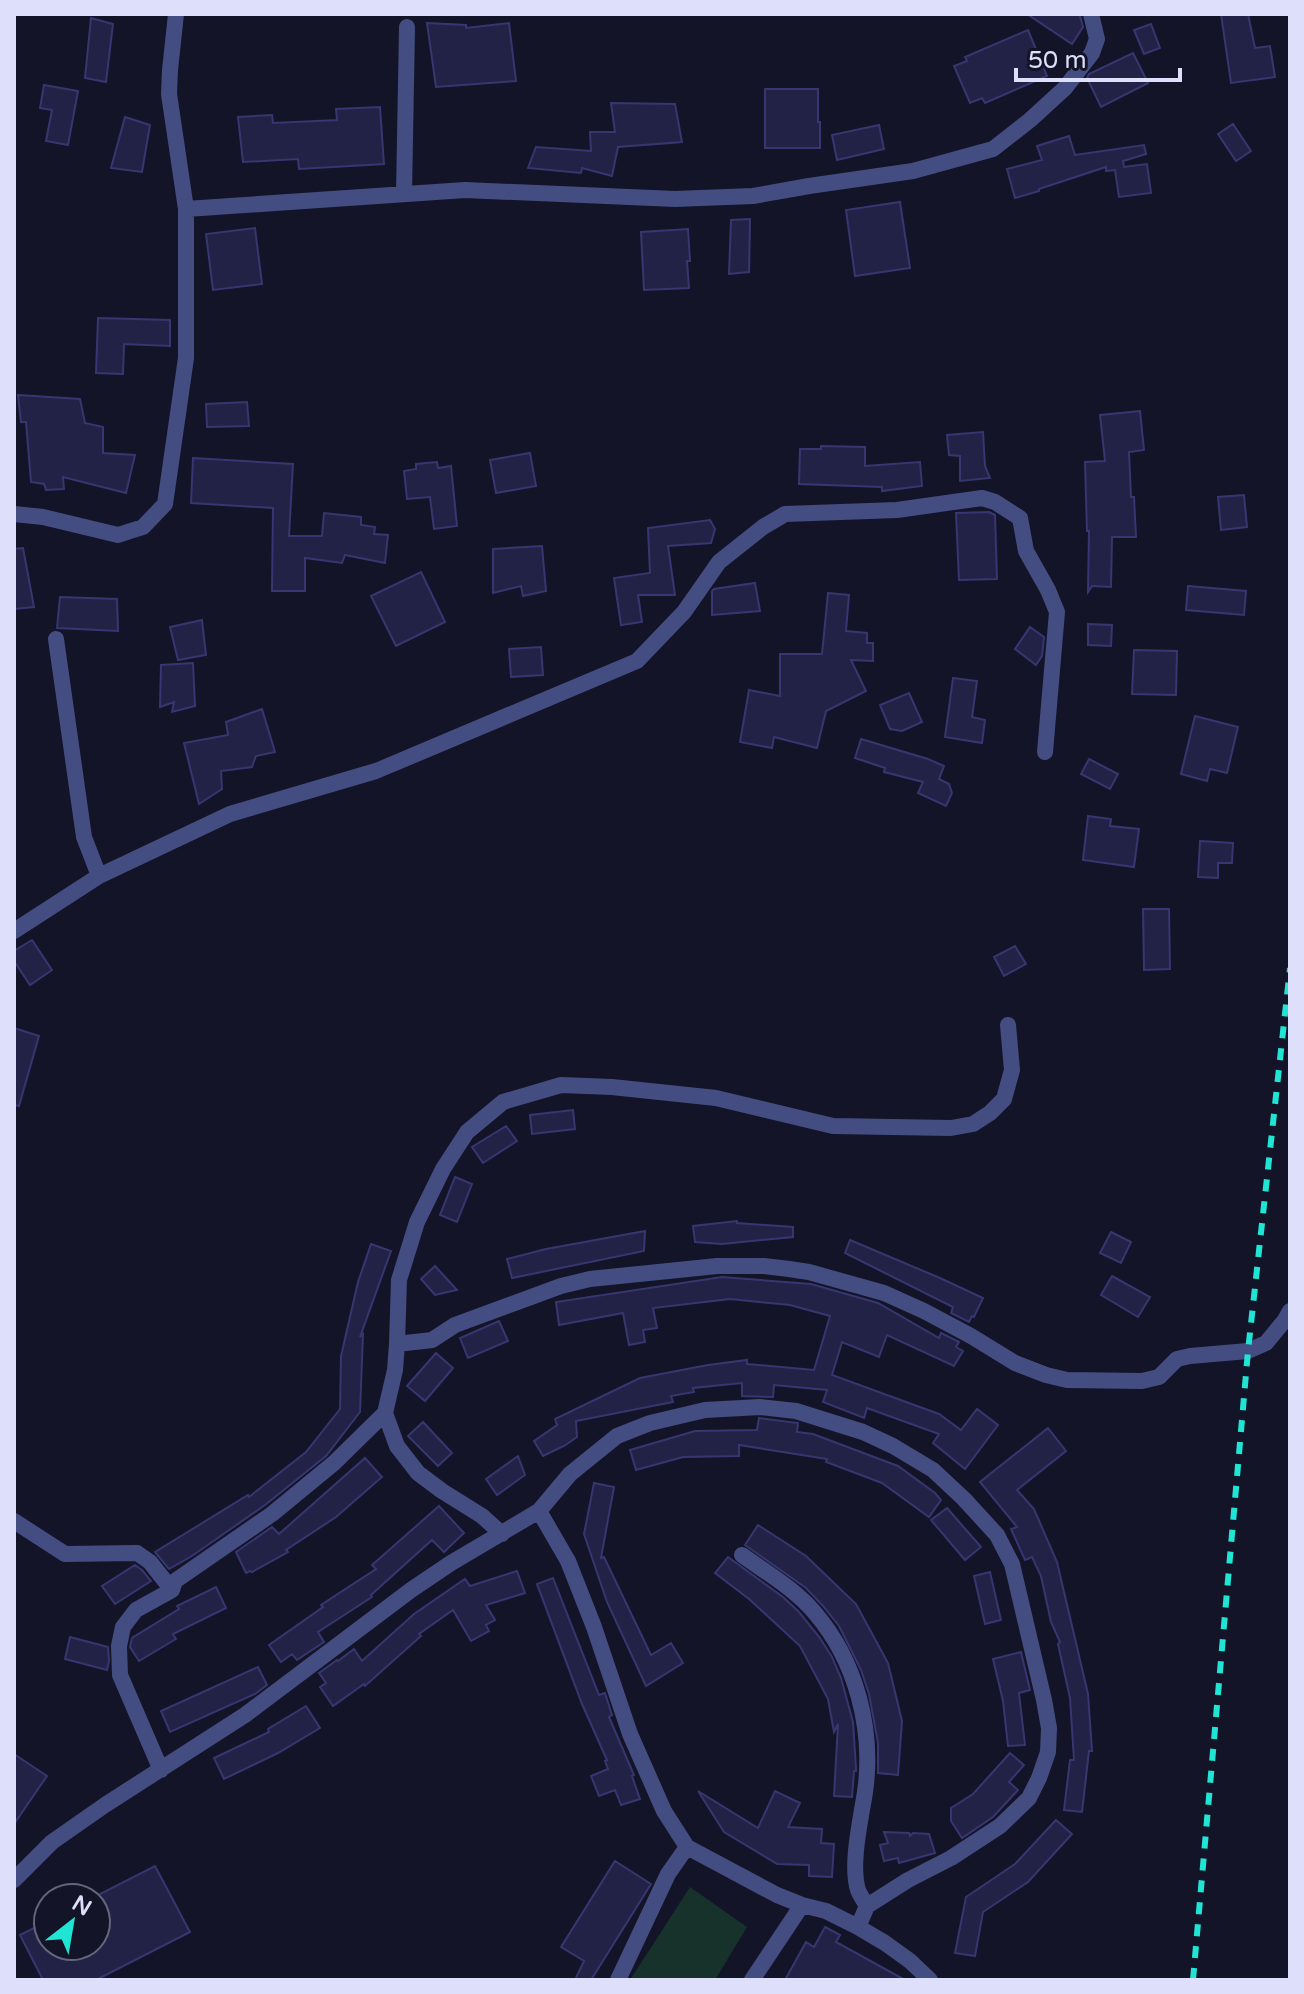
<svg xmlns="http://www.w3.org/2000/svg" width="1304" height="1994" viewBox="0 0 1304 1994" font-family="'Varela Round',sans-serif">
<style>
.green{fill:#17312b}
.building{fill:#222246;stroke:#373670;stroke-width:2}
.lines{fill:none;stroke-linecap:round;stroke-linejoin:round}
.street{stroke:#444d81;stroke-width:16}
.rail{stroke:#20e5d4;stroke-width:6;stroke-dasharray:12 10;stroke-linecap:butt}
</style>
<rect width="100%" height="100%" fill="#131428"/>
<path class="green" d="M690 1887 747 1927 715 1980H630Z"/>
<path class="building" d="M1027 14H1077L1080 16 1083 27 1072 44Z
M1221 14H1248L1255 48 1270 46 1275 77 1231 83Z
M91 18 113 24 106 82 85 78Z
M427 23 466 25V28L509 23 516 81 436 87Z
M1151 24 1160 48 1144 54 1134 30Z
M1028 30 1047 76 985 103 982 98 970 103 954 66 967 61 965 57Z
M1133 53 1148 83 1101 107 1087 78 1089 74Z
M44 85 78 91 68 145 46 141 52 110 40 108Z
M765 89H818V122H820V148H765Z
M611 103 675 104 682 142 618 147 612 176 582 168 581 173 528 168 536 147 591 151 590 132H615Z
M380 107 384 164 299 169 298 159 243 162 238 117 272 115 273 123 337 120 336 109Z
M125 117 150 125 142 172 111 168Z
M1233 124 1251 151 1236 161 1218 134Z
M879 125 884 149 837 160 832 135Z
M1069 136 1075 155 1144 145 1146 154 1123 161 1124 167 1147 164 1151 193 1119 197 1115 170 1106 171V167L1039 189V191L1015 198 1007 169 1042 160 1037 146Z
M900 202 910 268 855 276 846 210Z
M750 219 749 272 729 274 731 220Z
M255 228 262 284 213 290 206 234Z
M688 229 690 261H687L689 288 644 290 641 232Z
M98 318 170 320V346L124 344 123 374 96 373Z
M18 395 80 399 85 423 103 427V453L135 455 126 493 63 477 64 489 46 490 44 484 31 482 26 422H21Z
M247 402 249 426 207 427 206 404Z
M1140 411 1144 450 1129 452 1131 497H1134L1136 537H1112L1111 587 1092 586 1088 592 1089 531H1087L1085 462 1105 461 1100 415Z
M983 432 985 466 990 478 960 481V456L949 455 947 435Z
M821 446 865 447V466L920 462 922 486 882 491V487L799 484 800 449H821Z
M530 453 536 486 496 493 490 460Z
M193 458 293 464 289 536H322L324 513 361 517V525L375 527 374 534 388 535 385 563 345 555 342 563 305 558V591H272L273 508 191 503Z
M437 462 438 468 451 466 457 526 434 529 430 497 407 499 404 471 416 469V464Z
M1244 495 1247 527 1221 530 1218 497Z
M989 512 995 515 997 579 959 580 956 513Z
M710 520 715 529 711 543 668 546 675 595H638L642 622 621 625 614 578 650 573 648 528Z
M542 546 546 591 523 596 521 586 493 593V549Z
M23 548 34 607 14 609V549Z
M421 572 445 622 396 646 371 596Z
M755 583 760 611 712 615V591L714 589Z
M1188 586 1246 591 1244 615 1186 610Z
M828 593 849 595 846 631 867 633V643H873V661L851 660 866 691 826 711 817 748 774 737 772 748 740 742 749 690 780 696V654H822Z
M60 597 117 599 118 631 57 628Z
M202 620 206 655 178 660 170 627Z
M1088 624 1112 625 1111 646 1088 645Z
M1030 627 1044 637 1042 656 1036 665 1015 649Z
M541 647 543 675 511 677 509 649Z
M1134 650 1177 651 1176 695 1132 694Z
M193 663 195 706 172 712 174 702 160 707 161 665Z
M953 678 977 681 972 717 985 720 982 743 945 737Z
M909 693 922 722 902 731 890 729 880 705Z
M262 709 275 752 256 756 252 767 221 771 222 789 199 804 184 743 228 735 226 722Z
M1195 716 1238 727 1227 773 1210 769 1207 781 1181 774Z
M861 739 928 759 944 766 939 779 949 784 952 793 946 806 918 793 923 782 884 772 885 768 855 758Z
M1089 759 1118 774 1110 789 1081 774Z
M1088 816 1111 819 1110 826 1139 829 1134 867 1083 860Z
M1200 841 1233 843 1232 863H1218V878L1198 877Z
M1143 909H1169L1170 969 1144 970Z
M32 940 52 970 30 985 14 961V951Z
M1015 946 1026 964 1004 976 994 957Z
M14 1028 39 1036 19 1106 14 1105Z
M573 1110 575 1129 532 1134 530 1115Z
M506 1126 517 1141 483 1163 472 1147Z
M455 1177 472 1184 457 1222 440 1215Z
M737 1221V1223L793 1227V1237L722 1244 695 1242 693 1226Z
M645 1231 644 1251 512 1278 507 1259 546 1249Z
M1111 1232 1131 1242 1121 1263 1100 1253Z
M850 1240 940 1278 983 1298 974 1317 972 1316 969 1322 951 1313 953 1307 845 1253Z
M371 1244 391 1251 360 1337 363 1334 360 1412 326 1456 265 1505 192 1556 169 1569 155 1552 248 1495 249 1497 306 1452 340 1409 341 1356 358 1282Z
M435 1266 457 1290 435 1295 421 1279Z
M1112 1276 1150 1297 1138 1317 1101 1295Z
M722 1277 811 1284 878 1303 939 1338 941 1333 959 1342 956 1347 963 1351 954 1366 887 1335 879 1357 842 1342 832 1375 939 1414 961 1430 977 1409 998 1425 965 1469 933 1443 939 1434 867 1408 864 1418 823 1402 827 1390 774 1385 773 1397 742 1396V1383L693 1388 694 1392 671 1396 673 1402 576 1421 577 1437 564 1446 543 1456 534 1441 557 1425 555 1419 640 1378 708 1365 747 1360V1364L814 1370 830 1316 790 1305 730 1299 653 1308 657 1328 643 1330 645 1342 629 1345 623 1313 559 1325 556 1302Z
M499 1321 508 1341 468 1358 460 1338Z
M436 1353 453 1368 425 1401 407 1386Z
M759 1418 798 1423 797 1432 813 1434 898 1466 935 1493 941 1500 929 1517 882 1483 826 1462 827 1459 739 1445V1456L683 1457 636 1470 630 1450 695 1431 757 1430Z
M423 1422 452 1453 438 1466 408 1436Z
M1048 1428 1066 1451 1017 1490 1034 1509 1057 1562 1088 1694 1092 1751H1089L1082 1812 1064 1810 1070 1760H1074L1070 1698 1058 1644 1060 1642 1051 1622 1041 1576 1032 1557 1025 1560 1011 1529 1017 1527 980 1482Z
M518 1456 525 1475 497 1495 486 1479Z
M365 1458 382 1477 336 1517 286 1550 288 1552 252 1572 250 1571 246 1573 236 1552 272 1527 279 1534Z
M594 1483 614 1487 601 1558 604 1557 651 1655 671 1643 683 1663 646 1686 607 1602 584 1534Z
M439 1506 464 1533 444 1552 432 1540 371 1595 372 1597 318 1632 324 1642 297 1660 292 1654 281 1662 269 1645 323 1607 321 1605 376 1569 372 1565Z
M947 1508 981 1547 965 1560 931 1520Z
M758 1525 806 1556 856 1604 888 1663 902 1721 898 1775 878 1773V1743L869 1694 861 1670 839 1626 823 1606 806 1588 745 1545Z
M728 1557 783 1597 799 1612 820 1638 832 1657 841 1678 853 1722 856 1768V1771H854L852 1797 834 1796 838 1724 834 1732 828 1699 800 1646 749 1599 715 1573Z
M135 1565 142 1570 151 1581 115 1604 102 1586Z
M517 1571 525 1593 486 1605 495 1620 486 1625 489 1631 471 1641 453 1610 419 1634 421 1636 365 1686 364 1684 333 1706 320 1687 326 1683 319 1673 337 1660 338 1661 354 1649 362 1661 414 1614 465 1579 470 1586Z
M990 1572 1001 1620 985 1624 974 1576Z
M553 1578 599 1695 605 1693 612 1715 609 1717 634 1775 632 1776 640 1799 621 1805 615 1790 599 1796 591 1776 608 1769 605 1761 607 1760 582 1704 537 1584Z
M216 1587 226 1608 173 1634 176 1639 139 1661 130 1647 132 1638 179 1609 177 1606Z
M70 1637 108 1647 109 1661 107 1670 65 1659Z
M1021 1652 1030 1690 1019 1693 1025 1745 1008 1746 1003 1701 993 1659Z
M258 1667 267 1685 255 1694 170 1732 161 1711Z
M306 1706 320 1728 278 1753 224 1779 214 1758 269 1732 268 1729Z
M1010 1753 1024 1765 1009 1782 1018 1790 993 1817 962 1838 951 1821V1808L973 1794Z
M14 1754 47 1776 14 1824Z
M698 1791 758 1828 775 1791 800 1803 788 1827 822 1829 821 1843 834 1844 832 1877 809 1876V1865L777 1864 724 1832Z
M1056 1820 1072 1834 1028 1882 983 1912 975 1956 955 1953 966 1897 1015 1864Z
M884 1832 909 1833 910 1836 913 1833 929 1834 935 1853 899 1863 898 1858 884 1861 880 1845 888 1843Z
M615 1861 651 1884 591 1980H575L584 1961 561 1947Z
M155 1866 190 1932 96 1980H43L20 1935 48 1921V1946H96V1896Z
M825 1927 840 1935 836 1942 905 1980H785L806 1942 814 1947Z"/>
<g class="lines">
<path class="street" d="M176 14 170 70 169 94 186 209
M404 194 407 27
M14 514 43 517 118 535 143 527 165 504 186 358V209L465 190 675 199 753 196 809 186 913 171 993 149 1030 120 1065 88 1092 53 1097 39 1091 14
M56 639 84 837 99 876
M14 931 99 876 230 814 376 771 637 661 684 612 719 562 763 527 785 514 897 510 982 498 995 502 1020 518 1026 551 1048 590 1057 612 1045 752
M397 1344 399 1280 417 1222 443 1169 467 1132 503 1102 561 1085 612 1087 716 1098 833 1126 951 1128 973 1124 990 1113 1004 1099 1012 1070 1008 1025
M539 1511 568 1561 594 1627 630 1734 664 1811 687 1847 777 1895 802 1905 826 1911 858 1927 885 1943 910 1961 930 1980
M14 1521 65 1554 137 1553 150 1562 172 1590
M502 1534 482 1516 442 1491 418 1473 397 1446 385 1413 395 1370 397 1344 432 1340 455 1325 561 1286 590 1279 717 1266H764L789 1269 809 1272 884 1293 924 1311 971 1336 1015 1363 1046 1375 1067 1380 1142 1381 1159 1377 1177 1359 1190 1356 1248 1351 1266 1343 1285 1320 1290 1311
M742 1555C767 1573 795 1589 815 1613 856 1661 874 1729 865 1792 861 1819 850 1864 858 1890 860 1895 864 1901 867 1906L858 1927
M161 1770 120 1675 119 1646 123 1627 136 1610 172 1590 175 1581 272 1514 334 1463 385 1413
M14 1880 52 1842 105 1805 245 1715 411 1590 451 1563 539 1511 570 1474 617 1436 650 1423 705 1410 760 1407 796 1411 863 1432 893 1446 933 1470 964 1499 997 1535 1012 1564 1044 1700 1049 1728 1048 1752 1039 1778 1029 1798 1000 1826 951 1858 908 1880 867 1906
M618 1980 668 1874 687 1847
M752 1980 802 1905"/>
<path class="rail" d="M1193 1980 1248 1351 1290 968"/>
</g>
<rect width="1304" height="1994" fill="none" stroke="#dee0fb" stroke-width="32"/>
<g transform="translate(72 1922) rotate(31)"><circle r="38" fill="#131428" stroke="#64667c" stroke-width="2"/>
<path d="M0-6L14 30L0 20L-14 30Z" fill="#20e5d4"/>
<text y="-12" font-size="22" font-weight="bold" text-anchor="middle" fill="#dee0fb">N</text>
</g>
<path d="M1016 68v12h164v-12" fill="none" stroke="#dee0fb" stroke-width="4"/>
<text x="1028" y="68" font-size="24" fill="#dee0fb" stroke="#131428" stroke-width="6" paint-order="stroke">50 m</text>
</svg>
